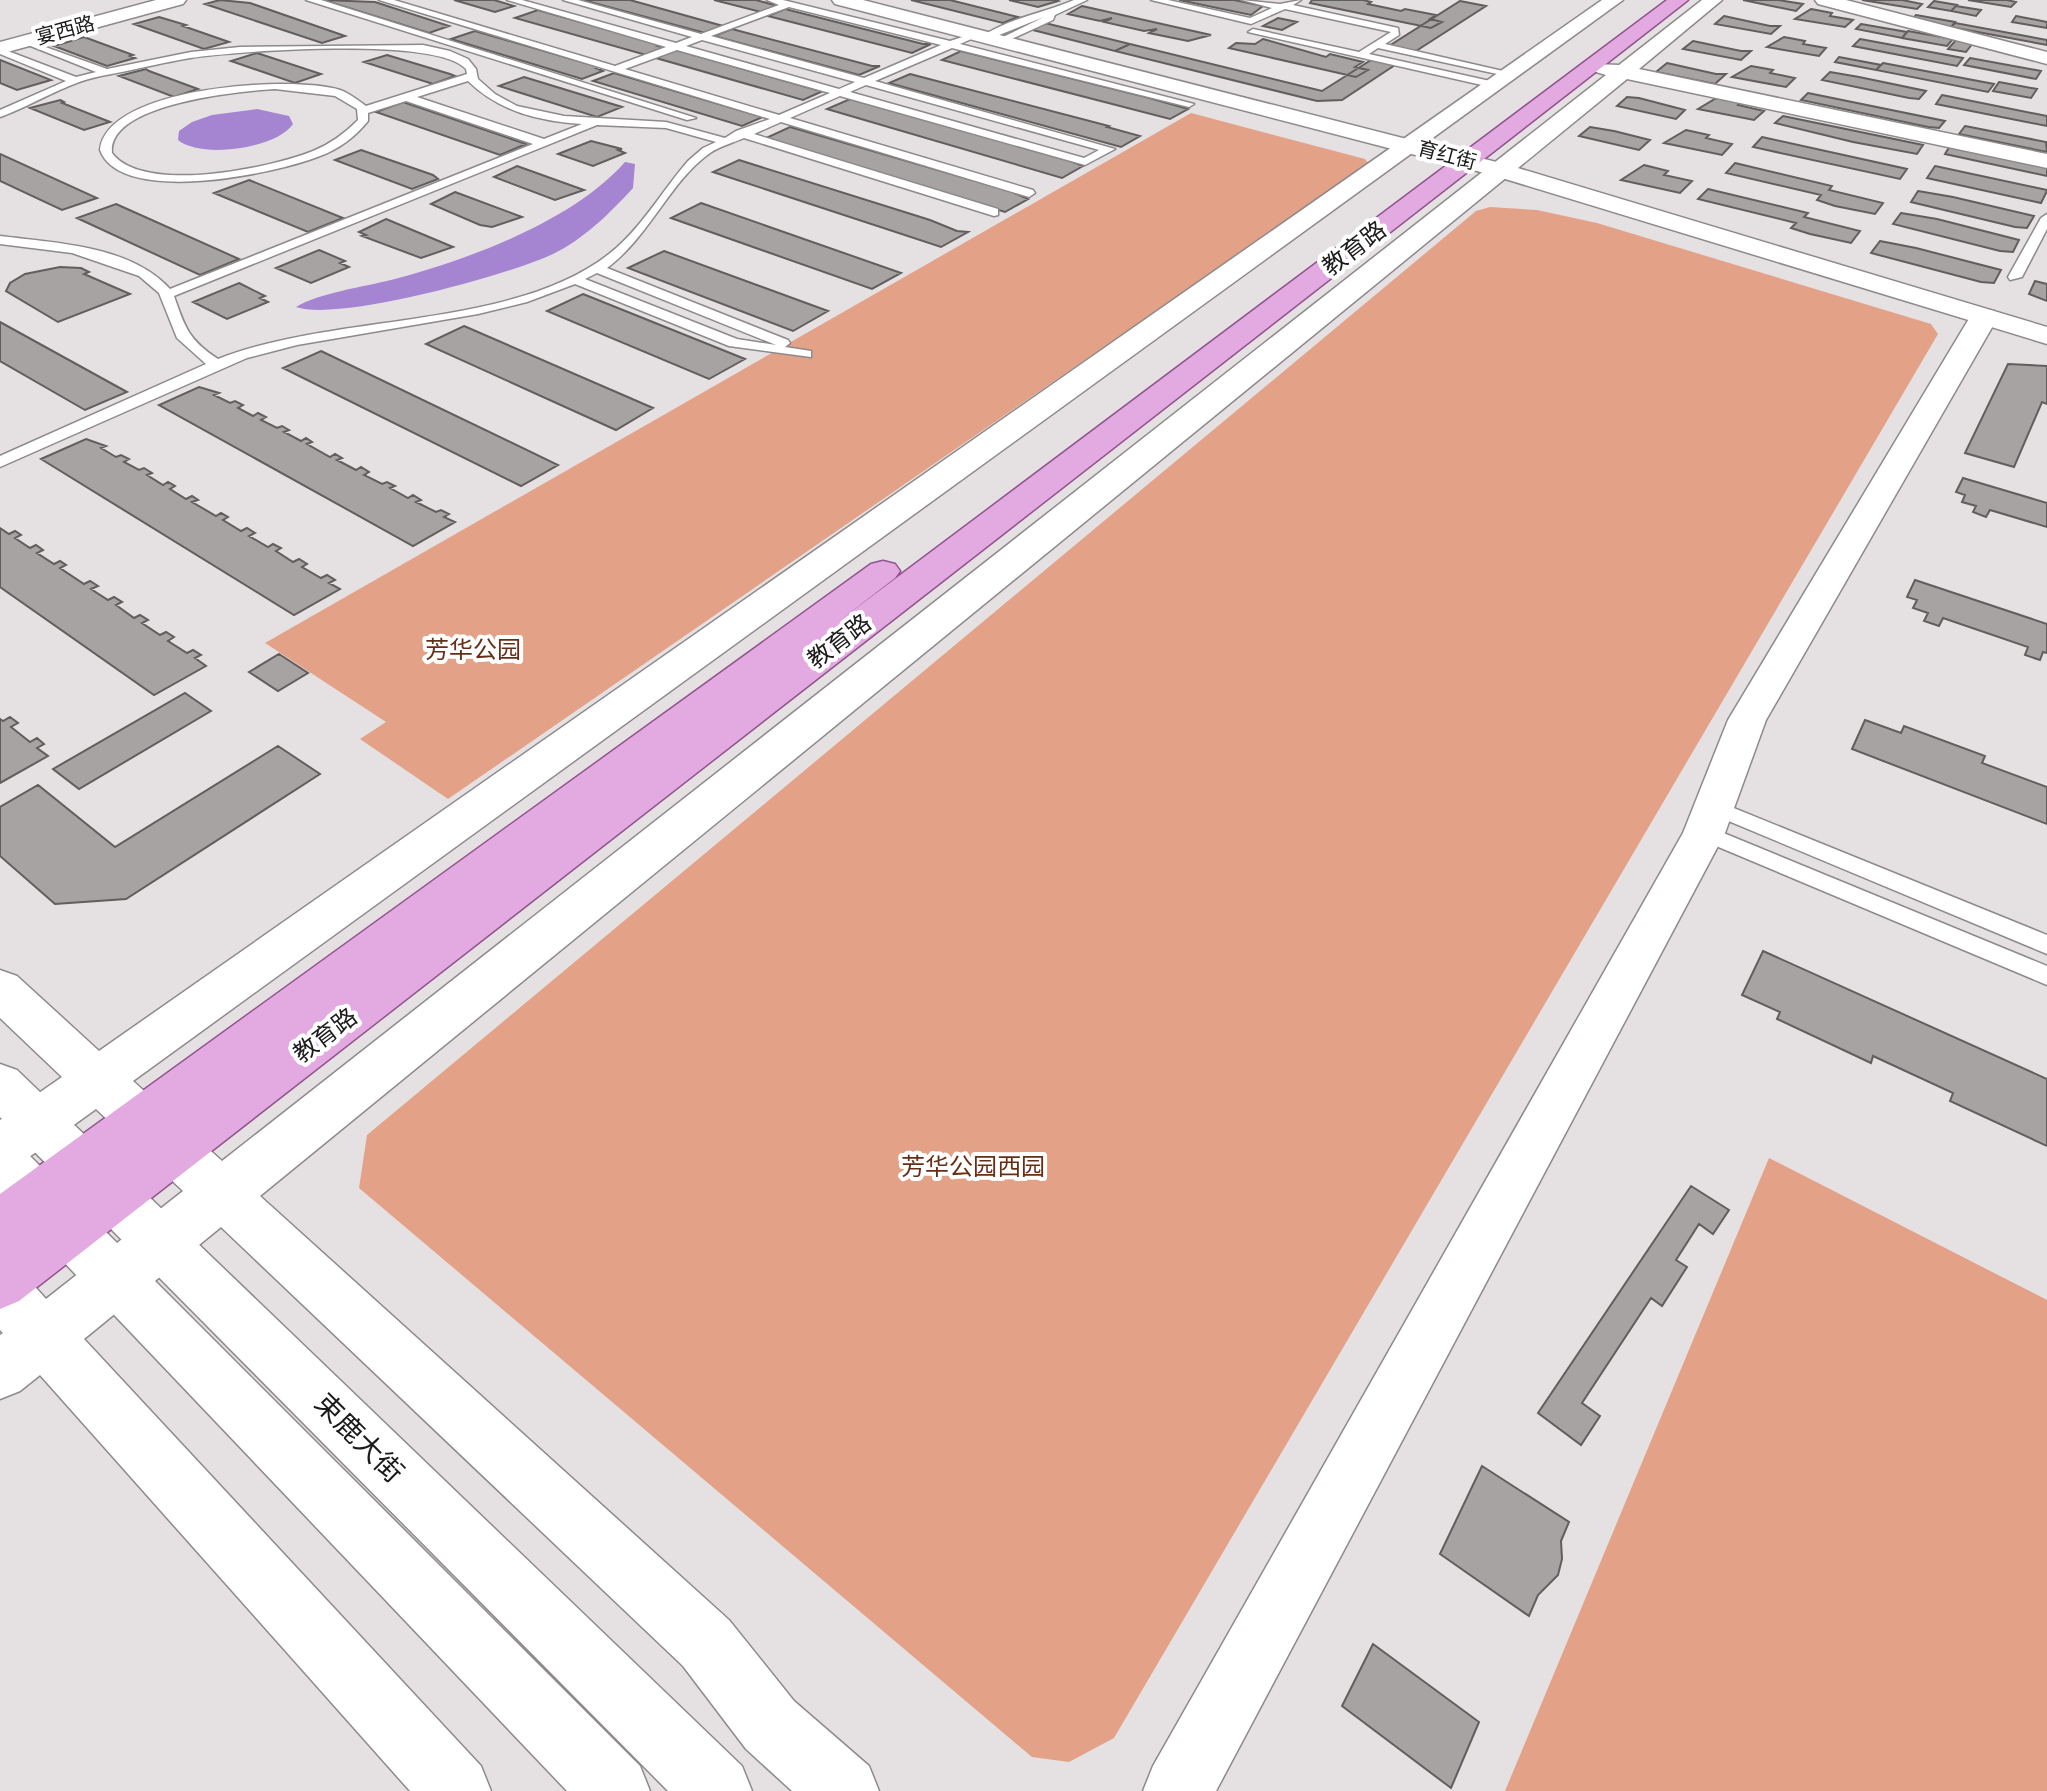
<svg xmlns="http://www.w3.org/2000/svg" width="2047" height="1791" viewBox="0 0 2047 1791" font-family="'DM Sans','Noto Sans SC',sans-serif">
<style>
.green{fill:#e3a287}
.water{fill:#a584d1}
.building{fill:#a8a3a3;stroke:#625e5e;stroke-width:2}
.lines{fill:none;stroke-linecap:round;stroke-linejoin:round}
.lane-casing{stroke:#8e8a8b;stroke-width:3}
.street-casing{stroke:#8e8a8b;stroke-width:3}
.secondary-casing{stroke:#8e8a8b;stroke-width:3}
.primary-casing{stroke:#92538e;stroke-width:3}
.lane{fill:#fff;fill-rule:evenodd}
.street{fill:#fff;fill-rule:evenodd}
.secondary{fill:#fff;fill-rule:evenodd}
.primary{fill:#e3aae1;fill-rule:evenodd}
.labels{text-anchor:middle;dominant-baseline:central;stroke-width:8;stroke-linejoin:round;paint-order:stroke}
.far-street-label{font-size:20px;fill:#1c1a1a;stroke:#fff}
.street-label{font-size:24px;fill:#1c1a1a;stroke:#fff}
.park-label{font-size:24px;fill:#662e15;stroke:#fff}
.near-street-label{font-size:28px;fill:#1c1a1a;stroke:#fff}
</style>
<rect width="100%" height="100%" fill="#e5e0e2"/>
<path class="green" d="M1191 113 1365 159 1369 164 448 799 360 739 386 722 265 643Z
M1490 207 1537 210 1597 223 1931 324 1938 334 1114 1738 1069 1762 1032 1757 359 1188 367 1135 1476 211Z
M1769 1158 2047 1300V1791H1505Z"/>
<path class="water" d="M257 109 289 116 293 124C276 149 201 159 178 140L179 131 192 122 212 115Z
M625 162 635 164 633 188C610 213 584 239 553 254 508 275 340 322 296 307 319 293 363 287 391 280 467 260 572 222 625 162Z"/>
<path class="building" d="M220 0 250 3 345 36 322 43 205 4Z
M323 0 375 2 449 26 429 33Z
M454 0H494L514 6 495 12Z
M583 0H630L723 26 705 33Z
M714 0H756L778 6 761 12Z
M911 0H950L1018 17 1003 23Z
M1009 0H1054L1058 1 1038 7Z
M1179 0H1234L1263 6 1251 15Z
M1312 0H1363L1371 2 1368 4 1401 11 1405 9 1436 15 1430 19 1442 22 1431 28 1310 3Z
M1743 0H1778L1803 4 1796 11Z
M1862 0H1902L1922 4 1917 9Z
M1968 0H2007L2016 2 2011 7Z
M1460 1 1486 6 1416 51 1389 46Z
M1934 1 1957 5 1951 11 1928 7Z
M1082 6 1211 35 1188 41 1149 33 1157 29 1144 31 1104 22 1112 18 1100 21 1068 14Z
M1956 6 1981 10 1976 16 1951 11Z
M785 9 923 44H931L912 53 768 16Z
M1811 9 1832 13 1830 16 1853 20 1845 27 1795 19Z
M538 10 661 45 658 46 666 48 646 55 515 18Z
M1916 15 1955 22 1951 27 1911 20Z
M1724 16 1770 26H1780L1771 34 1715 24Z
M2016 16 2047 22V28L2012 22Z
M159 17 186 25 183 26 229 42 204 49 134 24Z
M1278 18 1297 22 1282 30 1263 26Z
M1045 23 1130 44 1115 51 1029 29Z
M1955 23 2047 40V45L1951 27Z
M1861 24 1907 32 1902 38 1856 29Z
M732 29 872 66H880L859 75 714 36Z
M475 31 599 67 596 68 603 71 582 79 451 39Z
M1908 31 1953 39 1947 46 1902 38Z
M84 37 133 55 130 56 135 58 107 66 54 46Z
M1784 37 1805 41 1803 44 1826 48 1819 56 1767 47Z
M1263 39 1326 57 1330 54 1363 62 1355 67 1368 70 1356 77 1229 48 1236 43 1255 44Z
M1860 39 1963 58 1957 66 1853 46Z
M1956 40 1973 43 1966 52 1948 49Z
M1693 41 1741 51H1751L1741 60 1683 49Z
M1130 44 1322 91 1371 60 1395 65 1342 100 1317 101 1115 51Z
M676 50 817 90H825L803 100 656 58Z
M961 51 1146 97 1188 109 1170 119 942 60Z
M257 53 321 74 295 83 231 61Z
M387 55 450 74 455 76 433 84 364 62Z
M1839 57 1881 65 1876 70 1835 62Z
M1970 58 2041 71 2036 79 1964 65Z
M0 60 51 80 17 90 0 83Z
M1667 63 1716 74H1726L1715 84 1656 72Z
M1883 63 1994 84 1988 92 1876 70Z
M1751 66 1773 70 1770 73 1795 78 1786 87 1732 77Z
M146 69 149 71 198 89 174 97 119 76Z
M1830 72 1859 77 1926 91 1919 99 1909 98 1822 80Z
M614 73 756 115 765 116 742 126 593 81Z
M910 74 1109 126 1107 127 1140 136 1121 147 889 83Z
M524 77 622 107 597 117 499 86Z
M1999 82 2037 89 2031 98 1993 91Z
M1808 93 1945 121 1939 128 1928 127 1801 100Z
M1942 95 2047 116V126L1936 104Z
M1627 97 1639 98 1685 110 1676 119 1617 106Z
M1718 97 1741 102 1738 105 1764 111 1754 120 1698 109Z
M850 99 1065 159 1083 166 1062 178 827 109Z
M60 100 64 102 62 103 110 122 84 130 30 108Z
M403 102 526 144 500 155 376 112Z
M1783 116 1923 145 1917 154 1853 142 1775 123Z
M1965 126 2046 142 2047 152 1959 134Z
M790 127 1010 191 1028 199 1005 212 766 138Z
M1590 127 1614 131 1650 140 1639 150 1579 136Z
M1686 130 1709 135 1706 138 1732 144 1722 155 1664 143Z
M1762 137 1907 169 1900 179 1753 147Z
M591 141 622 149 618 150 625 153 593 166 558 154Z
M1950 146 2047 167V176L1945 154Z
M361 150 433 175 438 179 412 189 335 160Z
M0 154 97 198 62 210 0 181Z
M739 160 930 220 957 231 968 232 941 247 713 172Z
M1735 163 1832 186 1829 190 1883 203 1875 214 1835 206 1817 200 1821 195 1726 173Z
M1644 165 1668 171 1664 175 1692 181 1680 193 1621 180Z
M517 166 584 190 555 200 494 177Z
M1935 166 2047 190V191L2041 203 1927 178Z
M249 180 343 218 308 232 214 193Z
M1708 189 1808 213 1804 217 1860 231 1851 243 1810 234 1791 228 1796 223 1698 199Z
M1918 191 1953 197 2034 216 2027 228 2015 227 1911 202Z
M455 192 522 217 492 227 480 225 431 204Z
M701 203 901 273 872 289 671 218Z
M116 204 239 259 200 275 77 218Z
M1901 213 1937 219 2019 240 2013 252 2000 251 1893 224Z
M386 219 453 247 421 258 362 236 366 235 359 232Z
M1880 241 1916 248 2001 270 1994 283 1981 282 1871 253Z
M319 250 345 261 340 263 349 267 311 283 276 268Z
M664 251 828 311 793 331 628 268Z
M60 267 81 268 89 272 84 274 130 294 58 322 6 291 10 283 25 274Z
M2035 281 2047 284V301L2029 294Z
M239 283 265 296 260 298 268 302 227 319 193 302Z
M583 294 745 359 709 379 547 311Z
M0 322 127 392 85 410 0 361Z
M464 326 653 408 616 430 426 344Z
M321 351 558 465 521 486 283 368Z
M2008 364 2047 366V404L2042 402 2014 467 1965 453Z
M199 387 219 393 214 395 230 403 235 401 243 405 238 408 253 416 258 413 266 417 261 420 277 428 282 426 289 430 284 432 301 441 306 438 312 442 307 444 330 457 335 454 342 458 337 460 356 470 361 467 369 472 364 475 382 484 387 482 395 486 390 488 408 498 413 495 421 500 416 502 436 512 441 510 449 514 444 517 455 522 413 546 159 405Z
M86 439 106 446 101 448 116 457 121 455 129 459 124 462 139 470 144 468 152 473 147 475 163 485 168 482 175 486 170 489 186 499 192 496 198 500 192 502 216 516 221 513 228 517 223 520 241 531 247 528 255 533 249 536 268 547 273 544 281 548 276 551 293 562 299 559 307 564 302 567 321 578 327 575 335 580 329 583 340 589 294 615 41 459Z
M1963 478 2047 503V527L1990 510 1986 517 1973 512 1976 506 1962 502 1965 495 1956 492Z
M0 528 9 534 15 531 21 535 15 538 30 548 36 545 43 550 37 553 54 564 60 561 66 565 60 568 84 584 90 581 98 586 91 589 108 600 114 597 122 602 116 605 134 618 140 615 148 620 142 623 160 635 166 632 174 637 168 641 187 653 193 650 201 655 195 658 206 666 154 695 0 587Z
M1915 580 2047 624V653L2043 652 2040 660 2025 655 2028 647 1943 618 1939 626 1924 621 1928 613 1913 608 1917 600 1907 597Z
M279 654 308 673 278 691 249 672Z
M185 693 211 711 79 789 53 769Z
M10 717 18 723 11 727 30 742 37 738 44 744 37 748 48 756 0 783V719L3 721Z
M1865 720 1901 733 1904 726 1985 756 1982 763 2047 787V824L1852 749Z
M278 746 320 774 126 899 55 904 0 856V807L38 785 115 847Z
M1763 951 2047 1079V1146L1950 1101 1953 1093 1873 1056 1871 1063 1777 1019 1780 1012 1742 995Z
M1691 1186 1729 1210 1713 1234 1699 1224 1676 1260 1687 1267 1662 1306 1651 1298 1582 1403 1600 1416 1581 1445 1538 1413Z
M1482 1466 1569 1522 1561 1541 1562 1559 1558 1575 1538 1595 1529 1616 1440 1554Z
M1373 1644 1479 1722 1451 1788 1342 1706Z"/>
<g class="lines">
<g class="lane-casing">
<path id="lane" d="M306 0H321L696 118 687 120Z
M379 0H394L615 66 666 47 507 0H522L676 43 692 37 563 0H578L701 34 779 5 767 0H783L950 41 978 32V36L960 44 1194 104 1189 107 952 48 875 81 1115 149 1085 165 840 96 790 118 1033 190 1035 193 1029 197 781 122 754 134 998 209V215L994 216 744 138C733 143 720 146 710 153 670 181 650 236 607 268L788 340 790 343 785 347 811 351V357L729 346 575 284 527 302 478 314 297 345 247 358 0 467V456L206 364 177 338 159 293 139 276 72 253 0 244V236C55 243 130 245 170 289L533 144 406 101 368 113V121C355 137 339 149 320 156 278 173 121 207 100 150 106 86 294 75 340 90 349 93 359 101 366 106L467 74 466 69C437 36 237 51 190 58 160 63 130 71 101 76 65 83 34 105 0 117V110L66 81 0 54V48L76 77 96 72 23 43V39L107 69 191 52 240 47 423 45 450 51 468 59 476 69 478 79 495 94 517 106 564 116 666 122 725 138 736 131 770 119ZM789 7 941 45 864 78 711 36ZM702 40 855 82 839 89 686 46ZM677 50 830 93 779 115 625 69ZM468 81C500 112 539 121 582 124L544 139 417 97ZM866 85 1099 150 1084 158 850 92ZM275 89 335 96 357 109 358 120C344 134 330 144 313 151 271 168 143 195 112 153 107 103 242 91 275 89ZM597 125 666 128 716 142 703 148 688 161C662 191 641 229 609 254 512 330 334 313 218 359 189 340 185 328 174 296ZM597 273 776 345 737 339 585 279Z
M1074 0H1087L1055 15 1053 20 1003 43 995 41 1044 17 989 39 981 37C1009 18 1044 13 1074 0Z
M1151 0H1168L1250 18 1272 8 1242 0 1280 4 1301 0 1293 5 1398 28 1399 35 1385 44 1516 74 1511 77 1378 48 1369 54 1499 83 1500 85 1495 88 1248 32 1253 29 1359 52 1391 32 1285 9 1251 24Z
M2047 214V229L2022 277 2010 280 2008 277 2041 218Z
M1714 800 2047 935V954L1707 812 1704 807 1707 802Z
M1704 825 2047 966V985L1697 838 1693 833 1697 828Z"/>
</g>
<g class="street-casing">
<path id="street" d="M1602 0H1623L133 1081 222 1161 1606 75 1596 72 1593 68 1596 64 1619 65 1702 0H1722L1639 69 2047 154V168L1627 79 260 1196 729 1620 794 1701 869 1766 879 1791H792L746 1749 683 1666 221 1227 84 1339 481 1766 491 1791H410L40 1375 20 1391 0 1399V1335L3 1333 0 1330V1263L20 1270 46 1299 183 1191 96 1109 18 1165 0 1172V1120L62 1077 0 1018V970L17 976 99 1051Z
M1815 0H1846L2047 52V64L1818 4Z
M1984 309 1994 311 1998 317 1766 720 1725 833 1216 1791H1143L1153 1766 1683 833 1728 720 1970 317 1974 311Z"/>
</g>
<g class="secondary-casing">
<path id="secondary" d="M156 0H186L183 4 0 54V42Z
M832 0H863L1508 165 2047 327V344L1492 175 835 4Z
M0 1064 17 1070 742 1766 752 1791H668L0 1117Z
M0 1137 18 1144 640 1766 650 1791H567L0 1195Z"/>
</g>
<g class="primary-casing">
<path id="primary" d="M1667 0H1688L19 1301 0 1309V1194L871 564 883 561 895 564 900 571 895 578 839 621Z"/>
</g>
<use href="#lane" class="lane"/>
<use href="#street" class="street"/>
<use href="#secondary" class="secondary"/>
<use href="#primary" class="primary"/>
</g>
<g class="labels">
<g class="far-street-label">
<text transform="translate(65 30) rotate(-15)">宴西路</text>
<text transform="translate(1447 155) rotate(15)">育红街</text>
</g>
<g class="street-label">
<text transform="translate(1354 248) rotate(-37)">教育路</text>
<text transform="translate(839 641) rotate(-37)">教育路</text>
<text transform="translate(325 1035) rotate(-37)">教育路</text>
</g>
<g class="park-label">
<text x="473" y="649">芳华公园</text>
<text x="973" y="1166">芳华公园西园</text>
</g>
<g class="near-street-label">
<text transform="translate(359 1438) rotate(45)">束鹿大街</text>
</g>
</g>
</svg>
